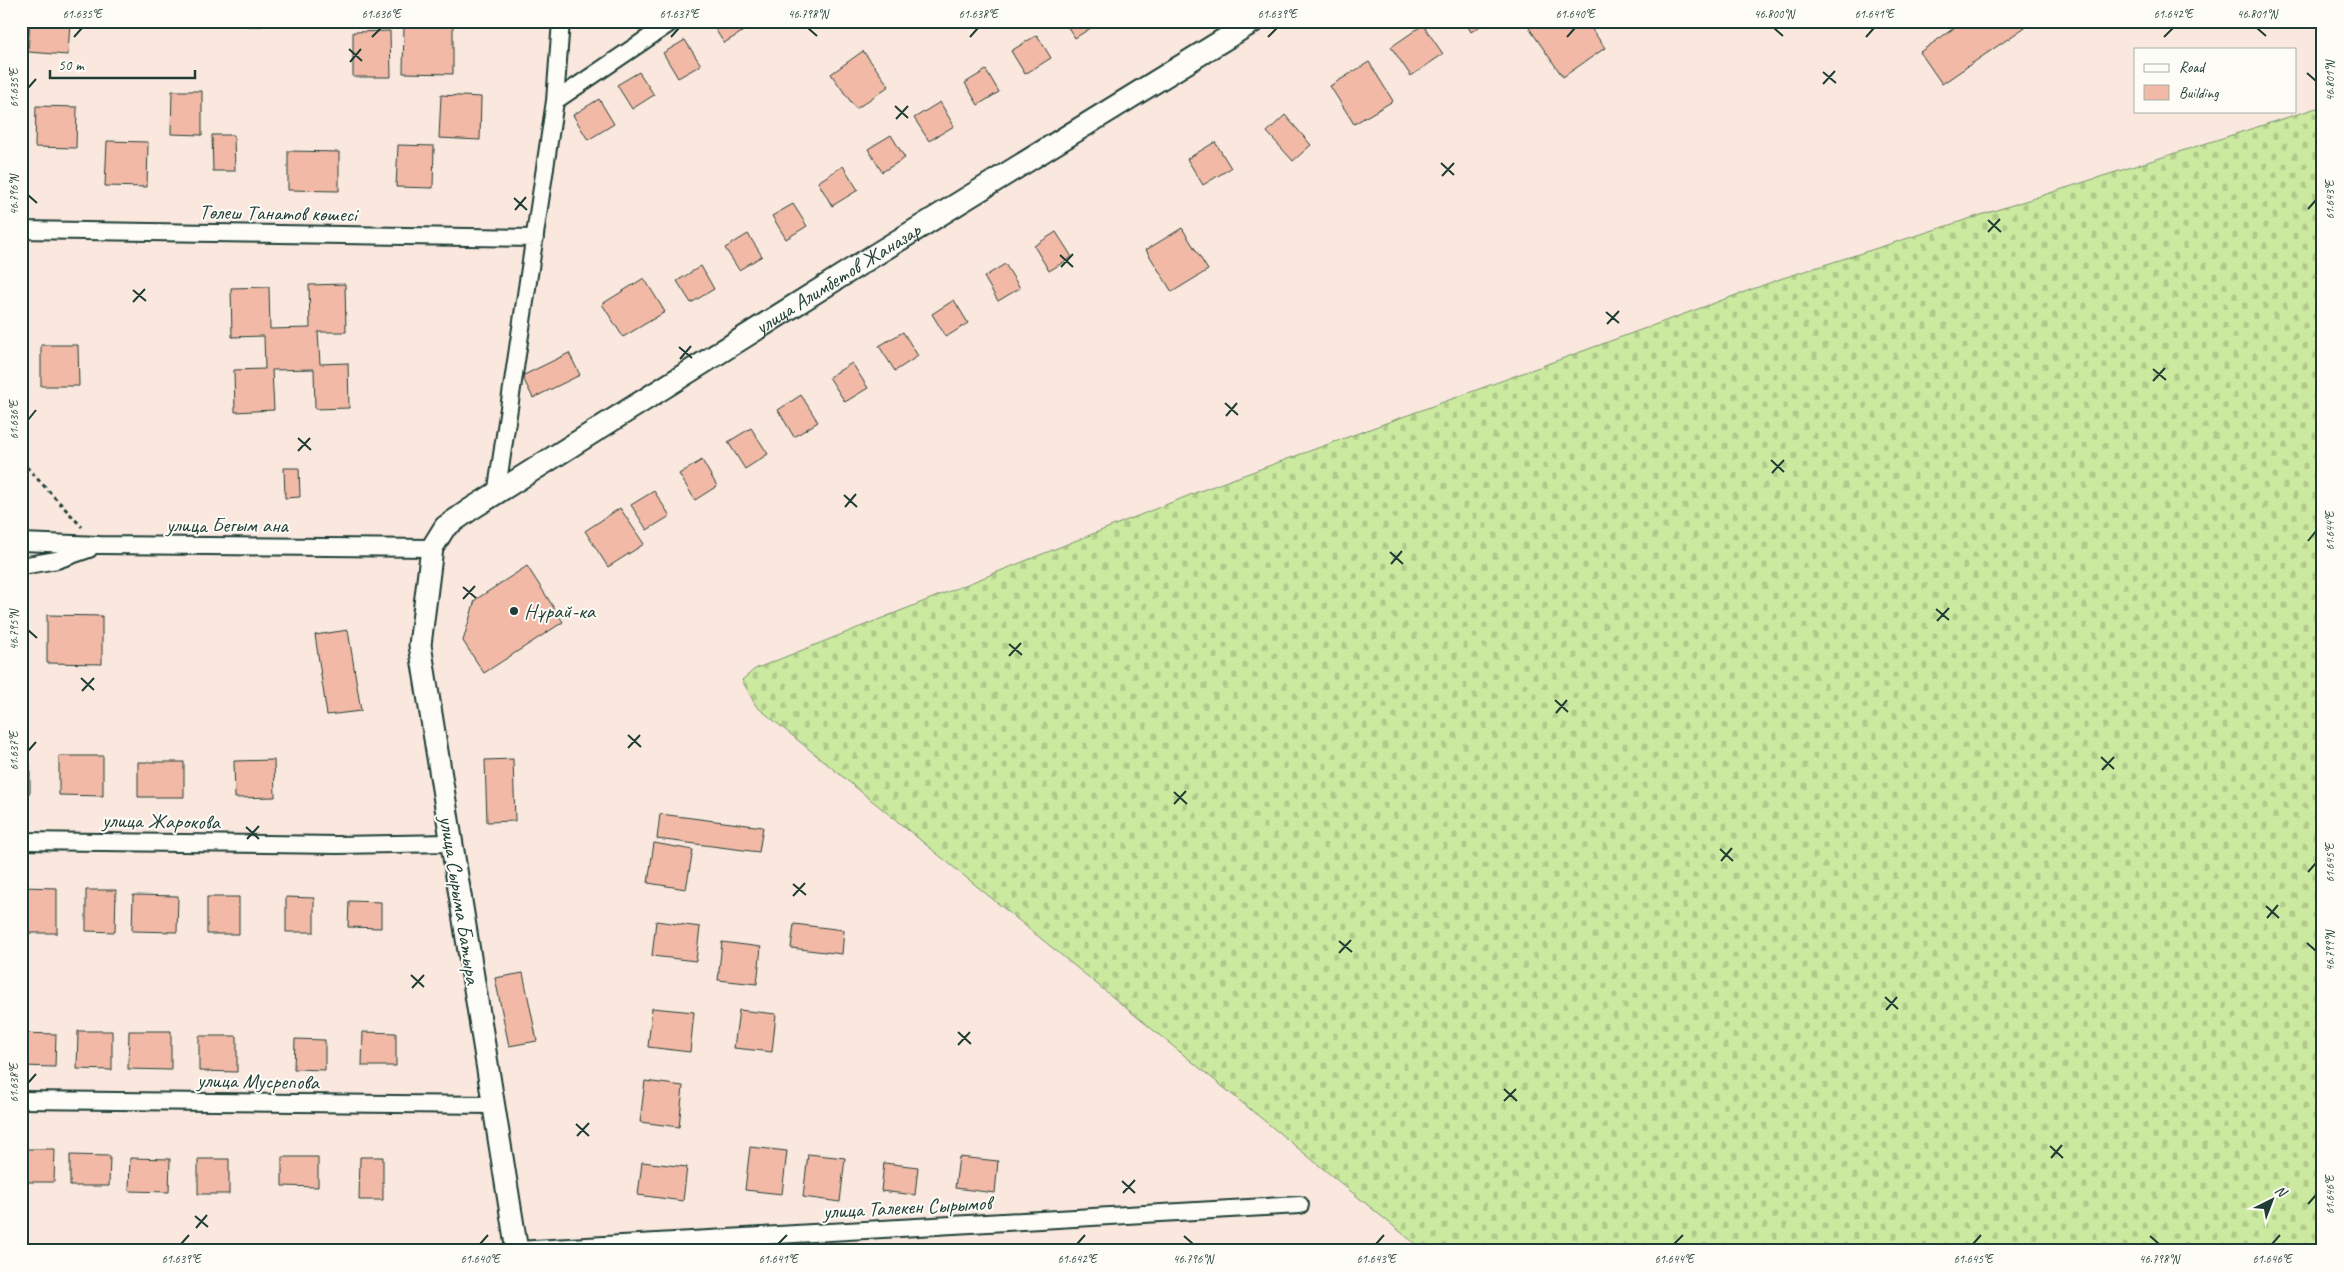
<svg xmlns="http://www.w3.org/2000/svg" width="2344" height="1272" viewBox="0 0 2344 1272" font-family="Caveat,sans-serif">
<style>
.cemetery{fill:url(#cemetery-stones);stroke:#76936a}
.building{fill:#f2baa6;stroke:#1f3d34}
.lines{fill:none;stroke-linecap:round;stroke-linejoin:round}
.minor-casing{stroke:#1f3d34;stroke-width:20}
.tertiary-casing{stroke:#1f3d34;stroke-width:25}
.path{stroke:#1f3d34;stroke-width:3;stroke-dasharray:4 4;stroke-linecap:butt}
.minor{stroke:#fdfcf7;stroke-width:16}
.tertiary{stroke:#fdfcf7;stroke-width:21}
.ticks{fill:none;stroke:#1f3d34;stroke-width:2}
.poi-dot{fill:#1f3d34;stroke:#fdfcf7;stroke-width:2}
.labels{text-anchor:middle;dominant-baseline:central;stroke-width:4;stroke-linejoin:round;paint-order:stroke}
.street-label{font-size:21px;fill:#1f3d34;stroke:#fdfcf7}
.poi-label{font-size:21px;fill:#1f3d34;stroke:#fdfcf7;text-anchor:start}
.neatline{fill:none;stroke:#1f3d34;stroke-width:2}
.ticks-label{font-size:12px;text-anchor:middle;fill:#1f3d34}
</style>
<defs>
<pattern id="cemetery-stones" width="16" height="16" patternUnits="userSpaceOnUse" patternTransform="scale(1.25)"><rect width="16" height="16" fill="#cce9a0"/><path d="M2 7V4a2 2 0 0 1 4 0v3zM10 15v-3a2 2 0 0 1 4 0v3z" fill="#afc98a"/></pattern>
</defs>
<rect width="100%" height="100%" fill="#fae8df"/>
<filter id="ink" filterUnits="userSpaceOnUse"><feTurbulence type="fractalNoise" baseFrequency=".02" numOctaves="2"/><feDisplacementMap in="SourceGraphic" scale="10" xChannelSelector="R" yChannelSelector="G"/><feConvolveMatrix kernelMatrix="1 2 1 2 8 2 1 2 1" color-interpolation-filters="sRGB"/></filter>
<g filter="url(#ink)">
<path class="cemetery" d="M2323 106V1251H1424L756 706 742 680 755 669 1200 491 1780 279Z"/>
<path class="building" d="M30 21H70L68 55 28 52Z
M249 21H263V26H249Z
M710 21H743L747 29 724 43Z
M1064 21H1095L1097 24 1075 38Z
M1465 21H1488L1471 32Z
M1538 21H1586L1605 48 1563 77 1529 28Z
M1964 21H2034L1942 84 1920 52Z
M404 23 453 24V74L403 73Z
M1423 25 1443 54 1411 76 1391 47Z
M390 31 391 77H353V32Z
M1037 35 1051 58 1025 74 1011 51Z
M685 40 701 65 678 78 663 53Z
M863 51 889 86 856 109 831 74Z
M1369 62 1393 101 1354 124 1330 86Z
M986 70 999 92 978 105 965 83Z
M639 72 654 95 632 109 617 85Z
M172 91H202V135L171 134Z
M441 95 481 97 480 140 439 138Z
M599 99 614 124 588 140 573 115Z
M940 102 954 126 929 141 914 118Z
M36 106 77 107 76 148 35 147Z
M1285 115 1311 145 1293 161 1267 132Z
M212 135H234L235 171H213Z
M891 135 905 158 882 172 868 149Z
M107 141 148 142 147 187 105 186Z
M1215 142 1231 168 1203 185 1187 159Z
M398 145 434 146 433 188 396 187Z
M288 151 339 152V191L288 190Z
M843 166 858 190 832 206 818 182Z
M793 204 807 226 786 239 772 216Z
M1182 228 1208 270 1172 292 1146 250Z
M1056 232 1072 257 1049 271 1034 246Z
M748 234 762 256 739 270 725 248Z
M1005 264 1020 288 998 301 984 277Z
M701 266 714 289 691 303 677 281Z
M644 278 665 312 623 337 602 304Z
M345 284 346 332H318L320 364 348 363 349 408 315 409 314 369 272 370 274 410 235 412 234 370 265 369 264 336 232 337 231 288 269 287 270 329 310 328 309 285Z
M954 300 968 323 946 337 932 314Z
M903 332 918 356 895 371 879 346Z
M41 345H78L79 386H41Z
M569 353 580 375 533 398 522 376Z
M852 363 868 388 845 402 829 377Z
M801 395 818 422 794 437 778 410Z
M751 428 768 454 745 469 728 442Z
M702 460 717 486 695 500 679 474Z
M284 468H299L300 497 285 498Z
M654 491 670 516 647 530 631 505Z
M620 508 644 544 608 567 585 531Z
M527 566 563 622 484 673 463 641 475 600Z
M47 615 102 616V664L47 663Z
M348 630 361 711 327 715 315 635Z
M59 756H103V796L59 795Z
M513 759 515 821 487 822 485 760Z
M274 760 275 797 235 798 234 761Z
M21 762H30V793H21Z
M138 762H184V797H138Z
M660 814 763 827 759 852 657 839Z
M654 843 693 850 686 889 648 883Z
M21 887 57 888V933H21Z
M86 890H116L115 932 86 931Z
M133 895 178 896 177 932 132 931Z
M207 897H239V934H207Z
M286 897 314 898V932H286Z
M349 901 381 902V928L348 927Z
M656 921 700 927 696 961 652 956Z
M794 924 844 930 842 954 791 948Z
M722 942 761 947 757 984 718 980Z
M523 973 537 1041 509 1046 495 978Z
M652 1008 694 1012 690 1052 648 1047Z
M739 1010 776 1014 772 1052 734 1048Z
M78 1031H112V1070L77 1069Z
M129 1031H171V1070L128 1069Z
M363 1032 396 1033V1066H362Z
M21 1033 56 1034 55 1067 21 1066Z
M199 1036H237V1072L199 1071Z
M295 1039 325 1040V1070L294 1069Z
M645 1081 683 1086 679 1127 640 1122Z
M750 1147 787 1151 782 1194 745 1190Z
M21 1149H55L54 1182H21Z
M808 1154 845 1158 840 1202 803 1197Z
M70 1155 110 1156 109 1186H70Z
M282 1157H318V1187L282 1186Z
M360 1157H383V1200H359Z
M959 1157 998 1161 995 1193 955 1188Z
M130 1158 170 1159 169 1192 129 1191Z
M198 1159H229V1194H198Z
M642 1162 687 1167 683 1201 638 1195Z
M884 1163 918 1167 915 1195 881 1191Z
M366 1248H390V1251H366Z"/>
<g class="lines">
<g class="minor-casing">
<path id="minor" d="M555 101 673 21
M21 230 535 238
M496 495 555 101 561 21
M21 542 100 545 432 548
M21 566 57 560 89 549
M21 841 337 845 451 843
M21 1100 493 1105
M517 1250 1300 1205"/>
</g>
<g class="tertiary-casing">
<g id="tertiary">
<path id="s1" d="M517 1251 420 645 432 548 445 527 471 509 865 261 1254 21"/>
</g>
</g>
<path class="path" d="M21 461 82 527"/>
<use href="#minor" class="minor"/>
<use href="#tertiary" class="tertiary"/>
</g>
</g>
<path class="ticks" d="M808 28 817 36M1774 28 1783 36M2257 28 2266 36M74 37 82 28M372 37 381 28M671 37 679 28M970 37 978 28M1268 37 1277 28M1567 37 1575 28M1866 37 1874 28M2164 37 2173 28M349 49 362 61M350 62 361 49M1823 72 1836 83M2307 73 2316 81M1823 84 1835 71M28 88 36 79M895 106 908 118M896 119 908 106M1441 163 1454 175M1442 176 1454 163M28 195 37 203M514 198 527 210M2308 209 2316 200M515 210 526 197M1988 220 2001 232M1988 232 2000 219M1060 255 1073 267M1061 267 1073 254M133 290 146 301M133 302 145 289M1606 312 1619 323M1607 324 1619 311M679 347 692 358M680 359 691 346M2153 369 2166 380M2153 381 2165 368M1225 403 1238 415M1226 416 1237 403M28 420 36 410M298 438 311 450M298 451 310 438M1771 460 1784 472M1772 473 1784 460M844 495 857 507M845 507 856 494M2308 541 2316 531M1390 552 1403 564M1391 564 1402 551M463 587 476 598M463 599 475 586M1936 609 1949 620M1937 621 1949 608M28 630 37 638M1009 644 1022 655M1009 656 1021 643M81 678 94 690M82 691 94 678M1555 700 1568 712M1556 713 1567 700M628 735 641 747M628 748 640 735M28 751 36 742M2101 757 2114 769M2102 770 2114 757M1174 792 1187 804M1174 804 1186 791M246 827 259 839M247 839 259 826M1720 849 1733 861M1721 861 1732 848M2308 872 2316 863M793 884 806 895M793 896 805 883M2266 906 2279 918M2267 918 2278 905M1339 941 1352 952M2307 943 2316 951M1339 953 1351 940M411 975 424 987M412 988 424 975M1885 997 1898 1009M1886 1010 1897 997M958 1032 971 1044M958 1045 970 1032M28 1083 36 1074M1504 1089 1517 1101M1504 1101 1516 1089M576 1124 589 1136M577 1136 589 1123M2050 1146 2063 1158M2051 1158 2062 1145M1122 1181 1135 1193M1123 1193 1135 1180M2308 1204 2316 1195M195 1216 208 1227M196 1228 207 1215M1184 1236 1193 1244M2150 1236 2159 1244M181 1244 189 1235M480 1244 488 1235M778 1244 787 1235M1077 1244 1085 1235M1376 1244 1384 1235M1674 1244 1683 1235M1973 1244 1981 1235M2272 1244 2280 1235"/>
<circle class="poi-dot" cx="514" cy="611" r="5"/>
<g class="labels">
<g class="street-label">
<text transform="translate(278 213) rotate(1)">Төлеш Танатов көшесі</text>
<text stroke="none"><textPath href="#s1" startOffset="1201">улица Алимбетов Жаназар</textPath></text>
<text x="227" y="525">улица Бегым ана</text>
<text transform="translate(161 821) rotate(1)">улица Жарокова</text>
<text transform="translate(460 900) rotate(81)">улица Сырыма Батыра</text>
<text transform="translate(258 1081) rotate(1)">улица Мусрепова</text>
<text transform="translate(907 1207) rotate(-3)">улица Талекен Сырымов</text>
</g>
<g class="poi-label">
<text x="524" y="611">Нұрай-ка</text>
</g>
</g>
<rect width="2344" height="1272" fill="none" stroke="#fdfcf7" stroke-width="55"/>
<rect x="2134" y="48" width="162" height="65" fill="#fdfcf7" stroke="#a4b0a9"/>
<rect x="2144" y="64" width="25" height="8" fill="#fdfcf7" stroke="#a4b0a9"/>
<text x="2179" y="72" font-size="15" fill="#1f3d34">Road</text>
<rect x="2144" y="85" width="25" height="15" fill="#f2baa6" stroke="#a4b0a9"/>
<text x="2179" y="98" font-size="15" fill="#1f3d34">Building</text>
<g transform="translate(2272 1200) rotate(42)" stroke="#fdfcf7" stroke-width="4" paint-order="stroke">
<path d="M0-4L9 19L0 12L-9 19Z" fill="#1f3d34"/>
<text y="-8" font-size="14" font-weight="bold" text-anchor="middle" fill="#1f3d34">N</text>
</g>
<path d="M50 70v8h145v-8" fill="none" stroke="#1f3d34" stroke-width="2.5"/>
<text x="58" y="70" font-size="15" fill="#1f3d34" stroke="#fdfcf7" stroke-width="4" paint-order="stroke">50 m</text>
<rect x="28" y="28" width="2288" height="1216" class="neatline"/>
<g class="ticks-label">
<text x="82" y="18">61.635°E</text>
<text x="381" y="18">61.636°E</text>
<text x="679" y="18">61.637°E</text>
<text x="808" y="18">46.798°N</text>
<text x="978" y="18">61.638°E</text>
<text x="1277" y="18">61.639°E</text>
<text x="1575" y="18">61.640°E</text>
<text x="1774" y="18">46.800°N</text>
<text x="1874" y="18">61.641°E</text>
<text x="2173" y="18">61.642°E</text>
<text x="2257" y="18">46.801°N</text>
<text transform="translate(2330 81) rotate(-90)" y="4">46.801°N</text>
<text transform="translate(14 88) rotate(-90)" y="4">61.635°E</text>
<text transform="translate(14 195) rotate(-90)" y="4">46.796°N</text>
<text transform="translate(2330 200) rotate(-90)" y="4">61.643°E</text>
<text transform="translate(14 420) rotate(-90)" y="4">61.636°E</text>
<text transform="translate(2330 531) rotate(-90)" y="4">61.644°E</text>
<text transform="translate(14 630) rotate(-90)" y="4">46.795°N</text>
<text transform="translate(14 751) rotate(-90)" y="4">61.637°E</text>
<text transform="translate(2330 863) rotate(-90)" y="4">61.645°E</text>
<text transform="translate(2330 951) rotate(-90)" y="4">46.799°N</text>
<text transform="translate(14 1083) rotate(-90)" y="4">61.638°E</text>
<text transform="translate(2330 1195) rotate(-90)" y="4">61.646°E</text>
<text x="181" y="1263">61.639°E</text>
<text x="480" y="1263">61.640°E</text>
<text x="778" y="1263">61.641°E</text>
<text x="1077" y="1263">61.642°E</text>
<text x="1193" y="1263">46.796°N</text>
<text x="1376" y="1263">61.643°E</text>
<text x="1674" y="1263">61.644°E</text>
<text x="1973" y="1263">61.645°E</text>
<text x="2159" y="1263">46.798°N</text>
<text x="2272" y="1263">61.646°E</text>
</g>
</svg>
